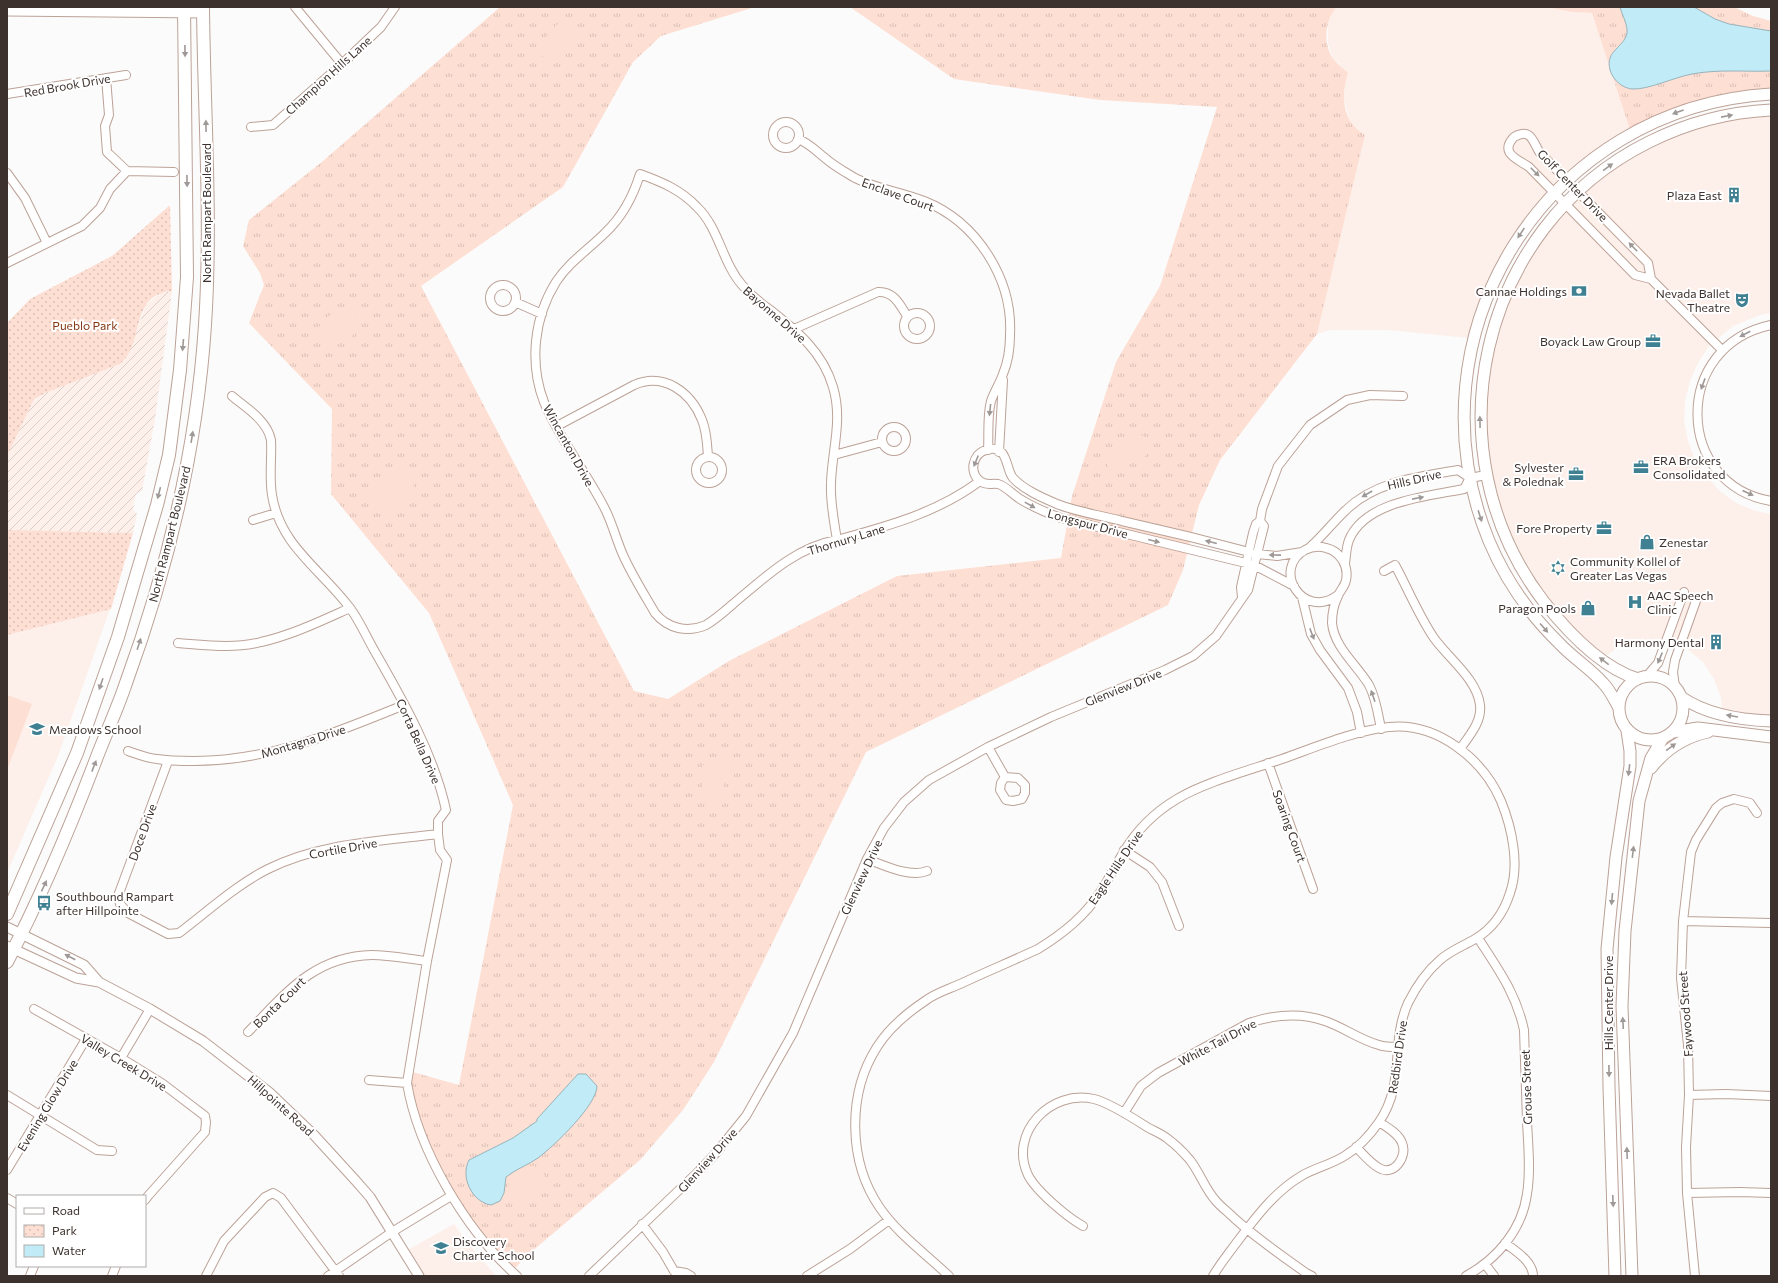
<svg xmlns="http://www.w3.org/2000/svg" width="1778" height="1283" viewBox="0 0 1778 1283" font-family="Commissioner,sans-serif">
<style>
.built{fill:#fdefe9}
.industrial{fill:url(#industrial-furrows)}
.grass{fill:url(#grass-tufts)}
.park{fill:url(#park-dots)}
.garden{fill:#fedfd3}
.water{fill:#c0ebf7;stroke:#98b3ba}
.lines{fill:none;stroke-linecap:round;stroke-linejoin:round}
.minor-casing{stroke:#bca297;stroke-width:10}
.tertiary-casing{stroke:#bca297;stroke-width:11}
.secondary-casing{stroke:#bca297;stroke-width:13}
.primary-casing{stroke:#bca297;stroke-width:14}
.minor{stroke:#fff;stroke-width:8}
.tertiary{stroke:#fff;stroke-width:9}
.secondary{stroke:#fff;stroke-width:11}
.primary{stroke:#fff;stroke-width:12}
.oneway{fill:#9e9896}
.labels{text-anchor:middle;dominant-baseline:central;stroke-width:4;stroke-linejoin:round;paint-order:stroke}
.street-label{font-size:12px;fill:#3c312d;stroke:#fff}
.poi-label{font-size:12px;fill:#3c312d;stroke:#fff;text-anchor:end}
.park-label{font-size:12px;fill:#83340e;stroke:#fff}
</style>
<defs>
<pattern id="industrial-furrows" width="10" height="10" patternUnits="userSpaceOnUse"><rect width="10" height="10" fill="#fdefe9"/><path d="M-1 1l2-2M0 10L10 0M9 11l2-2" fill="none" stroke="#dacdc8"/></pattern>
<pattern id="grass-tufts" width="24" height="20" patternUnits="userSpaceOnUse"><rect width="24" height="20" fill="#fedfd3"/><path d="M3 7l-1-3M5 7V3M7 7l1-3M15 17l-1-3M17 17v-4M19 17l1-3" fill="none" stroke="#dbc0b5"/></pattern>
<pattern id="park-dots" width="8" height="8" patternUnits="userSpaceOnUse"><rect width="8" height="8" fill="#fedfd3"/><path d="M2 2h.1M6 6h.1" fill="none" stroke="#dbc0b5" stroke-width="1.8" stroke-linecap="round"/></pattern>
</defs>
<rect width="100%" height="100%" fill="#fbfbfb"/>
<path class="built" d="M1337 7H1546L1572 12 1592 13 1630 130 1584 160 1560 181 1538 204 1518 229 1501 256 1486 285 1474 315 1468 338 1389 330H1330L1317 334 1365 135 1352 125 1349 119 1344 99 1345 85 1348 73 1333 58 1328 44V23L1332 13Z
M1771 116V313L1760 315 1733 326 1709 346 1698 363 1690 381 1685 401 1684 421 1688 441 1695 460 1706 476 1720 491 1736 503 1755 511 1771 514V717L1722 712 1721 698 1714 679 1703 662 1687 649 1661 640H1640L1620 646 1603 658 1568 625 1530 578 1492 498 1485 410 1490 366 1499 323 1523 268 1557 220 1599 179 1649 147 1677 135 1705 126 1734 119Z
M110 609 58 756 7 873V635Z
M454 1224 464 1238 496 1276H419L404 1252Z"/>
<path class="industrial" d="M172 291 155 419 142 491 136 494 133 509 137 514 133 533 7 530V456L32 403 45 393 120 364 128 353 146 305 160 293Z"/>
<path class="grass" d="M500 7H755L661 36 633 62 563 187 421 286 634 691 668 699 729 661 897 576 1061 558 1072 496 1116 362 1160 286 1217 107 1100 100 954 79 850 7H1337C1325 19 1323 43 1332 57 1336 63 1343 68 1348 73 1343 88 1341 111 1353 125 1356 129 1361 132 1365 135L1317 334 1220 460 1199 505 1183 570 1168 605 866 752 714 1062 683 1110 640 1160 524 1258 512 1272 451 1196 418 1124 409 1071 459 1085 513 805 429 613 331 494 332 409 249 323 264 285 260 273 243 246 249 220 323 161Z
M1546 7H1734L1753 16 1771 21V88C1724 90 1670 106 1630 130L1592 13 1572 12Z"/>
<path class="park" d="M170 205 172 291C129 294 145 344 120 364L45 393 35 399 32 403 7 456V323L30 299 112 256Z
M7 530 133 533 111 609 7 635Z"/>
<path class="garden" d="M563 20 569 21 575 24 576 32C571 41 558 61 546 60L540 53C539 43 555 25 563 20Z
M347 306 353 308C361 317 357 338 344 342 337 344 326 340 320 336 315 324 326 317 336 312 340 309 342 307 347 306Z
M1141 435C1150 438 1151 453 1143 458 1139 461 1135 460 1131 462 1123 466 1118 474 1109 469L1106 462 1107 455 1112 449 1124 443 1131 438Z
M400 469C410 470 418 483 411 492 409 495 406 496 404 498 392 510 386 511 371 501L370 493C375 482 389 471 400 469Z
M7 695 32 704 7 770Z
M709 761C718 763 730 761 736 769L734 775 723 785 724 803 717 809C703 809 699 776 703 765Z
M530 1166C539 1166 546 1171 545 1181 542 1185 536 1187 532 1191 526 1197 522 1207 512 1204 507 1199 508 1195 508 1189 509 1175 517 1169 530 1166Z"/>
<path class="water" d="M1620 7H1694L1715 19 1729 24 1771 31V71C1744 72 1719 69 1692 74 1675 77 1648 90 1632 89 1622 88 1613 80 1610 70 1605 50 1624 48 1627 33 1628 25 1622 15 1620 7Z
M578 1074H586L597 1086C597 1105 554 1146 538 1158 528 1165 516 1169 506 1177L504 1193 500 1201 491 1205C472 1202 460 1177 469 1160L513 1138 537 1121V1119Z"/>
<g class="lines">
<g class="minor-casing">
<path id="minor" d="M295 7 342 64
M106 78 109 115 105 126 107 152 127 171
M7 94 126 75
M773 135a13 13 0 1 1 26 0a13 13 0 1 1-26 0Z
M251 127 273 125 342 64 381 27 395 7
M798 139C809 143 816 151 825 158 834 166 845 172 855 178 877 189 902 192 924 201 977 222 1013 279 1010 335 1010 348 1008 362 1003 374 1000 383 994 392 991 401 987 416 989 434 988 450
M127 171 174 172
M7 173 25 198 47 243
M7 263 82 226 100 208 110 189 127 171
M1651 279 1648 263 1540 153C1533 143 1532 127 1514 137 1499 153 1517 159 1529 167L1635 275 1651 279 1722 350
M490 298a13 13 0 1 1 26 0a13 13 0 1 1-26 0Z
M515 302 542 314
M904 326a13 13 0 1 1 26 0a13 13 0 1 1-26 0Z
M1771 325C1671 346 1675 485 1771 501
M794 329 878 292C894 291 900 305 907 316
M232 396C246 408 267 420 271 440 272 458 269 477 272 495 280 546 321 569 350 608 359 620 366 636 374 650 402 699 434 754 446 810L438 821V834L440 850 447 860 427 961 407 1083C418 1150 466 1231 517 1276
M557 426 634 385C664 372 691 392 702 420 707 432 707 444 708 457
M882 439a12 12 0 1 1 24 0a12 12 0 1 1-24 0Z
M999 452 1003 380
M834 455 882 442
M696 470a13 13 0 1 1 26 0a13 13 0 1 1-26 0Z
M253 520 276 513
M837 540C834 521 830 502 831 483 832 450 843 420 833 387 823 352 797 331 769 309 759 302 750 294 742 285 722 262 719 228 697 207 681 190 662 182 640 174 633 197 622 217 605 233 588 250 569 262 556 282 534 317 529 363 544 402 559 438 586 472 604 507 612 522 616 539 623 555 632 575 644 594 655 613 668 629 688 633 706 625 716 619 725 611 733 604 764 578 796 547 837 540 888 526 937 513 980 481
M1309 548C1323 536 1333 522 1346 510 1376 481 1418 477 1458 470L1470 478 1486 475
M1345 564C1346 556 1346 548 1349 540 1365 501 1428 496 1464 489L1470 478
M1384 571 1395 565C1408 589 1419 616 1434 638 1449 659 1477 679 1480 705 1482 722 1469 736 1460 749
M1294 586 1254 565 1061 518C1047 513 1033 507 1020 499 1013 495 1006 486 998 484 991 483 986 486 980 481 969 473 972 454 986 450 1009 443 1005 469 1013 478 1024 490 1043 498 1057 504 1077 512 1100 515 1122 521 1167 531 1212 542 1257 554L1277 556 1302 552
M1338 595C1303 621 1271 569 1305 550 1311 547 1319 546 1326 548 1340 551 1349 566 1346 580 1345 587 1340 590 1338 596 1334 604 1332 614 1332 623 1334 647 1357 665 1369 685 1376 698 1378 714 1381 729
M1242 597 1241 587 1253 533 1256 524 1260 521 1262 509 1278 466 1310 425 1347 400 1370 395 1403 396
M1302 597 1311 634 1320 650 1348 688 1357 712 1361 733
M178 643C205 645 234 649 261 642 292 635 321 621 350 608
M1646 677 1658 663 1684 592
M1675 687 1673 672 1675 660 1697 598
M988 747 1005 777 1018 778 1025 785V793L1022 799 1013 801 1006 800 1000 790 1001 783 1005 777
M128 751C137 754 147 758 157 759 169 761 182 761 194 761 270 761 335 733 404 705
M168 761 118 896 120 904 128 913 168 934 179 933C208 911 236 885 268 869 320 843 381 841 438 834
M1268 763 1313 889
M1124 850 1150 867 1162 882 1179 926
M867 859C883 865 910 878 927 871
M1683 921 1771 923
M34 1009 121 1058 163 1084 205 1116 206 1122 205 1132 148 1196 145 1200
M248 1032C285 994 314 956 372 955 390 955 409 959 427 961
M121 1058 150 1009
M369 1080 407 1083
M7 1095 97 1150 112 1151
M1689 1095 1726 1094 1771 1096
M1124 1113 1141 1086 1158 1073 1249 1023C1273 1015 1300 1012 1325 1021 1343 1027 1360 1040 1379 1045 1384 1047 1391 1047 1397 1047
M1356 1147C1363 1154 1370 1163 1379 1168 1394 1177 1408 1156 1402 1143 1399 1134 1387 1127 1379 1122
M7 1170 86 1039
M1687 1193 1740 1192 1771 1193
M7 1198 17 1204
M642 1224 663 1252 674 1271
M1083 1226C1067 1217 1036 1191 1028 1175 1008 1133 1051 1089 1094 1099 1110 1103 1133 1118 1147 1127 1154 1131 1162 1134 1168 1139 1176 1145 1184 1153 1190 1160 1200 1173 1205 1189 1216 1201 1221 1207 1228 1212 1234 1218 1256 1238 1281 1255 1306 1273L1312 1276
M1505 1243C1516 1251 1533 1262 1533 1276
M1485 1264 1494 1276
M674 1271 686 1273 691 1276
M30 1276 34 1266
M112 1276 116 1266
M206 1276 224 1241 265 1197 273 1193 281 1198 339 1276
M328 1276 392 1232 451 1196
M589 1276 699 1171 716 1153 746 1116 793 1033 867 859 884 828 904 802 929 780 988 747 1051 717 1165 670 1193 656 1216 636 1248 590 1264 526 1260 521
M807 1276 850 1249 889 1220
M949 1276C926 1254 898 1234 880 1208 848 1162 847 1094 877 1047 889 1028 907 1013 925 1001 935 993 949 989 960 984 986 972 1012 961 1038 949 1061 935 1084 917 1099 894 1108 881 1115 866 1123 853 1136 831 1155 812 1177 799 1205 782 1250 770 1282 759 1316 747 1353 731 1389 727 1437 722 1483 759 1501 801 1512 828 1520 865 1510 893 1504 912 1492 929 1475 939 1463 946 1450 951 1440 960 1426 972 1416 987 1408 1003 1390 1043 1406 1083 1379 1122 1370 1135 1359 1147 1346 1155 1333 1164 1317 1167 1303 1175 1275 1191 1256 1217 1237 1242 1229 1253 1220 1264 1213 1276
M1466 1276C1497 1259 1522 1230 1527 1194 1531 1170 1528 1145 1527 1121 1526 1091 1525 1060 1524 1030 1516 993 1498 969 1478 938
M1695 1276 1687 1193 1686 1147 1689 1095 1688 1045 1681 978 1683 921 1691 852 1696 840 1716 808 1722 803 1734 799 1750 803 1757 813"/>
</g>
<g class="tertiary-casing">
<path id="tertiary" d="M7 927 84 965 99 982 150 1009 203 1041 269 1092 314 1135 356 1181 370 1197 419 1276
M7 946 76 978 99 982"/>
</g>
<g class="secondary-casing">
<path id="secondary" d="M7 10 203 12
M1619 708a32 32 0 1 1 64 0a32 32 0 1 1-64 0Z
M1638 679C1602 668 1567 631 1544 602 1428 451 1478 227 1649 142 1687 123 1729 112 1771 110
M1681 697C1707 715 1740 720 1771 721
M1619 708C1614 699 1610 690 1603 683 1590 668 1573 658 1560 644 1530 615 1505 579 1489 541 1404 334 1547 107 1771 94
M1673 732 1698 728 1771 737
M1651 768C1666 749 1684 737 1708 732
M1615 1276 1609 1087 1607 949 1616 857 1630 766V751L1627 731
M1632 1276 1622 1006 1625 931 1639 801 1651 758 1663 738"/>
</g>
<g class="primary-casing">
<path id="primary" d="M7 914 77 753 118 637 157 505 169 455 180 370 187 277 184 7
M7 962C41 897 69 830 95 762 105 735 117 710 126 683 168 568 197 447 205 325 212 219 204 113 203 7"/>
</g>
<use href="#minor" class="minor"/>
<use href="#tertiary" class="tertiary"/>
<use href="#secondary" class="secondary"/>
<use href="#primary" class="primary"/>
</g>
<defs><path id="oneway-solid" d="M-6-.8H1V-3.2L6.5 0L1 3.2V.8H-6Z"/></defs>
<g class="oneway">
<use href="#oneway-solid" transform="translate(185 51) rotate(89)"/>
<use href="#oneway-solid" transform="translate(1678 112) rotate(160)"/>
<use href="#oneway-solid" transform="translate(1727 116) rotate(-11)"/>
<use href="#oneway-solid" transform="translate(206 126) rotate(-91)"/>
<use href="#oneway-solid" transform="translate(1608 167) rotate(-36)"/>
<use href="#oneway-solid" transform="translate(1535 172) rotate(45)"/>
<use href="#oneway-solid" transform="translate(187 181) rotate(89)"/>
<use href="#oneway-solid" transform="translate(1521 233) rotate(124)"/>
<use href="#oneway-solid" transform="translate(1633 247) rotate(-134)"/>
<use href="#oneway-solid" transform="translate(1745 334) rotate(153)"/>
<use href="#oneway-solid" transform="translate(183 345) rotate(95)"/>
<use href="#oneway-solid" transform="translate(1703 384) rotate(110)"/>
<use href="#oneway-solid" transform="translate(990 410) rotate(96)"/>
<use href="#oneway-solid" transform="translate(1480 422) rotate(-91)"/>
<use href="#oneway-solid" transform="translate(192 437) rotate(-81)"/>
<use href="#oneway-solid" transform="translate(976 461) rotate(112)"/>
<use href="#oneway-solid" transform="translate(159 493) rotate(104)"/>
<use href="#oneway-solid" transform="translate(1748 493) rotate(25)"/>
<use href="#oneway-solid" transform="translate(1367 494) rotate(150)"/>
<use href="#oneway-solid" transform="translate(1418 498) rotate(-11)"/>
<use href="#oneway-solid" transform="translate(1030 505) rotate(29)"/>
<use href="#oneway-solid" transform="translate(1480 516) rotate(72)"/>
<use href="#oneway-solid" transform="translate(1154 541) rotate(14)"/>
<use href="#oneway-solid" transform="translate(1211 542) rotate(-166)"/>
<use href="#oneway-solid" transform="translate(1275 555) rotate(-179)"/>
<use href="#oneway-solid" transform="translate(1544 628) rotate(49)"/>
<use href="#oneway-solid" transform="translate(1312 634) rotate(69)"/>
<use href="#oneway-solid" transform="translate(139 644) rotate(-72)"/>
<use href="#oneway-solid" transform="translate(1660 658) rotate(113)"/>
<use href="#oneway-solid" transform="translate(1604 661) rotate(-142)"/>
<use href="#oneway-solid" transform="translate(101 684) rotate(109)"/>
<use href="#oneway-solid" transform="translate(1373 696) rotate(-109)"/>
<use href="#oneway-solid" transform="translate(1732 716) rotate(-170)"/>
<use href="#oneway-solid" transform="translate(1671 747) rotate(-36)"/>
<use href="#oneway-solid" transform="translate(94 766) rotate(-69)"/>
<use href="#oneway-solid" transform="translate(1629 770) rotate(97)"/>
<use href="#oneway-solid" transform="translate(1633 852) rotate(-83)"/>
<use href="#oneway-solid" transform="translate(44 886) rotate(-65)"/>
<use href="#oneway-solid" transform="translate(1612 899) rotate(95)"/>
<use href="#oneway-solid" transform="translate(70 957) rotate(-152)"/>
<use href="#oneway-solid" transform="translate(1623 1023) rotate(-93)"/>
<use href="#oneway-solid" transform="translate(1609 1071) rotate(89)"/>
<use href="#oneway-solid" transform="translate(1627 1153) rotate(-92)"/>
<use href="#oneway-solid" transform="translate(1613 1201) rotate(88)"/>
</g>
<defs>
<g id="building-bare" transform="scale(1.2)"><path d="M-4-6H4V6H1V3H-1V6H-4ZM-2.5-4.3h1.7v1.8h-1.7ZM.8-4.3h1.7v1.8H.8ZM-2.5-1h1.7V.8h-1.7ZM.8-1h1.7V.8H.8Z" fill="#3f8192" stroke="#fff" stroke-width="2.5" paint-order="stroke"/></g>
<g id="bank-bare" transform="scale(1.2)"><path d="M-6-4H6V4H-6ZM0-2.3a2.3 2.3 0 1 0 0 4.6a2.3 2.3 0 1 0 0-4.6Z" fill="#3f8192" stroke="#fff" stroke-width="2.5" paint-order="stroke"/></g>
<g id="theatre-bare" transform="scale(1.2)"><path d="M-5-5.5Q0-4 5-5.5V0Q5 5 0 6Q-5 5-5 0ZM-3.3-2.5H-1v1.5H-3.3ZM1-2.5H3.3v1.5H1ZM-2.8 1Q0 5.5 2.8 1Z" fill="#3f8192" stroke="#fff" stroke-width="2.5" paint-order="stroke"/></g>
<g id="office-bare" transform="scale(1.2)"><path d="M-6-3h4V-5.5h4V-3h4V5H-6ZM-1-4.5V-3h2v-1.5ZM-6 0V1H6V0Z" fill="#3f8192" stroke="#fff" stroke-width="2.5" paint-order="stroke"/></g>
<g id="shop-bare" transform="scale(1.2)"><path d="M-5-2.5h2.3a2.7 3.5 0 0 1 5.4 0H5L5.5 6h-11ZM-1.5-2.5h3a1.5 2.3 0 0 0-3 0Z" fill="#3f8192" stroke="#fff" stroke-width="2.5" paint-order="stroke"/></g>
<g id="synagogue-bare" transform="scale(1.2)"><path d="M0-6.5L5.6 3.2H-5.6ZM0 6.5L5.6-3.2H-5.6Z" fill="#3f8192" stroke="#fff" stroke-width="2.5" paint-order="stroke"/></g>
<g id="hospital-bare" transform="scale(1.2)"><path d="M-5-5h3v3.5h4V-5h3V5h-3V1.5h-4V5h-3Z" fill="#3f8192" stroke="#fff" stroke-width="2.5" paint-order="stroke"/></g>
<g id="school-bare" transform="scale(1.2)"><path d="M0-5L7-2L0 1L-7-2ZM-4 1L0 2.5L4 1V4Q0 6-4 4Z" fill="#3f8192" stroke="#fff" stroke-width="2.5" paint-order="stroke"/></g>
<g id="bus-bare" transform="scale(1.2)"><path d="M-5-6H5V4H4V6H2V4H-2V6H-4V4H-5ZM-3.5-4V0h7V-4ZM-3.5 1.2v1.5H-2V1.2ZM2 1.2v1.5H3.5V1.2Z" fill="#3f8192" stroke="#fff" stroke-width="2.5" paint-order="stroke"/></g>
</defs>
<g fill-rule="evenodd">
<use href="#building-bare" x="1734" y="195"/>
<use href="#bank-bare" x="1579" y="291"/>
<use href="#theatre-bare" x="1742" y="300"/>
<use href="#office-bare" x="1653" y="341"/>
<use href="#office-bare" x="1641" y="467"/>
<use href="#office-bare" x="1576" y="474"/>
<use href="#office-bare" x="1604" y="528"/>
<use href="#shop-bare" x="1647" y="542"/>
<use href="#synagogue-bare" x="1558" y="568"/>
<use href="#hospital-bare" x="1635" y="602"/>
<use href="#shop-bare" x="1588" y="608"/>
<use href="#building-bare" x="1716" y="642"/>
<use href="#school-bare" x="37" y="729"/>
<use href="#bus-bare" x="44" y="903"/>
<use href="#school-bare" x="441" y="1248"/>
</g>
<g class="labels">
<g class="street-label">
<text transform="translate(328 75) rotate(-42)">Champion Hills Lane</text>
<text transform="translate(67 85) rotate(-10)">Red Brook Drive</text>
<text transform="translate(1573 185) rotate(46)">Golf Center Drive</text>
<text transform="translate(898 194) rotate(20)">Enclave Court</text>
<text transform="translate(206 213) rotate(-90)">North Rampart Boulevard</text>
<text transform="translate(775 314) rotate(41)">Bayonne Drive</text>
<text transform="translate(569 445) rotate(61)">Wincanton Drive</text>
<text transform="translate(1414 479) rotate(-13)">Hills Drive</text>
<text transform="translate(1088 523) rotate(15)">Longspur Drive</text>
<text transform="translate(169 534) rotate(-76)">North Rampart Boulevard</text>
<text transform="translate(846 539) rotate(-17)">Thornury Lane</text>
<text transform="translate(1123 687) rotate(-22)">Glenview Drive</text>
<text transform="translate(303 741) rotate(-17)">Montagna Drive</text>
<text transform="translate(419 741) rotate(66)">Corta Bella Drive</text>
<text transform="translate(1290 826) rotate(70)">Soaring Court</text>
<text transform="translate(142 832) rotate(-70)">Doce Drive</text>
<text transform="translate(343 848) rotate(-10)">Cortile Drive</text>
<text transform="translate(1115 867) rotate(-56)">Eagle Hills Drive</text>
<text transform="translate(861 877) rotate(-65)">Glenview Drive</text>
<text transform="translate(279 1002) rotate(-44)">Bonta Court</text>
<text transform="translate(1608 1003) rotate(-90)">Hills Center Drive</text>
<text transform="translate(1685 1014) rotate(-94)">Faywood Street</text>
<text transform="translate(1217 1042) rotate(-28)">White Tail Drive</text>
<text transform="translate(1397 1057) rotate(-82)">Redbird Drive</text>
<text transform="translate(124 1062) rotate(31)">Valley Creek Drive</text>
<text transform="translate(1526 1087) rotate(-92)">Grouse Street</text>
<text transform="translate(47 1105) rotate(-59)">Evening Glow Drive</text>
<text transform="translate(281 1105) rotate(42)">Hillpointe Road</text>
<text transform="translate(707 1160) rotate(-48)">Glenview Drive</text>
</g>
<g class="poi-label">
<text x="1722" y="195">Plaza East</text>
<text x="1567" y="291">Cannae Holdings</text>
<text x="1730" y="293">Nevada Ballet<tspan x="1730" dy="14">Theatre</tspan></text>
<text x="1641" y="341">Boyack Law Group</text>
<text x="1653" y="460" text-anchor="start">ERA Brokers<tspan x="1653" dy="14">Consolidated</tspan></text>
<text x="1564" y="467">Sylvester<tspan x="1564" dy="14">&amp; Polednak</tspan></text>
<text x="1592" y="528">Fore Property</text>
<text x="1659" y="542" text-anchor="start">Zenestar</text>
<text x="1570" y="561" text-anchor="start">Community Kollel of<tspan x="1570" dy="14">Greater Las Vegas</tspan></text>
<text x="1647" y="595" text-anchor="start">AAC Speech<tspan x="1647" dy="14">Clinic</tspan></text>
<text x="1576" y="608">Paragon Pools</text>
<text x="1704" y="642">Harmony Dental</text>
<text x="49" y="729" text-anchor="start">Meadows School</text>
<text x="56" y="896" text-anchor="start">Southbound Rampart<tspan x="56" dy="14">after Hillpointe</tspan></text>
<text x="453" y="1241" text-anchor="start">Discovery<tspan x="453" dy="14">Charter School</tspan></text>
</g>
<g class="park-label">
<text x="85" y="325">Pueblo Park</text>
</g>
</g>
<rect width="1778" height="1283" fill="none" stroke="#3c312d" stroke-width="16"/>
<rect x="16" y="1195" width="130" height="72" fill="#ffffff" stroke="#b1adab"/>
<rect x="24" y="1208" width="20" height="6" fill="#ffffff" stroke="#b1adab"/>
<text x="52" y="1215" font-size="12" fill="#3c312d">Road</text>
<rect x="24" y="1225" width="20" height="12" fill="url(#park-dots)" stroke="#b1adab"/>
<text x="52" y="1235" font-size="12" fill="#3c312d">Park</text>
<rect x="24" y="1245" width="20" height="12" fill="#c0ebf7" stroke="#b1adab"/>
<text x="52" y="1255" font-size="12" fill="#3c312d">Water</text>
</svg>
